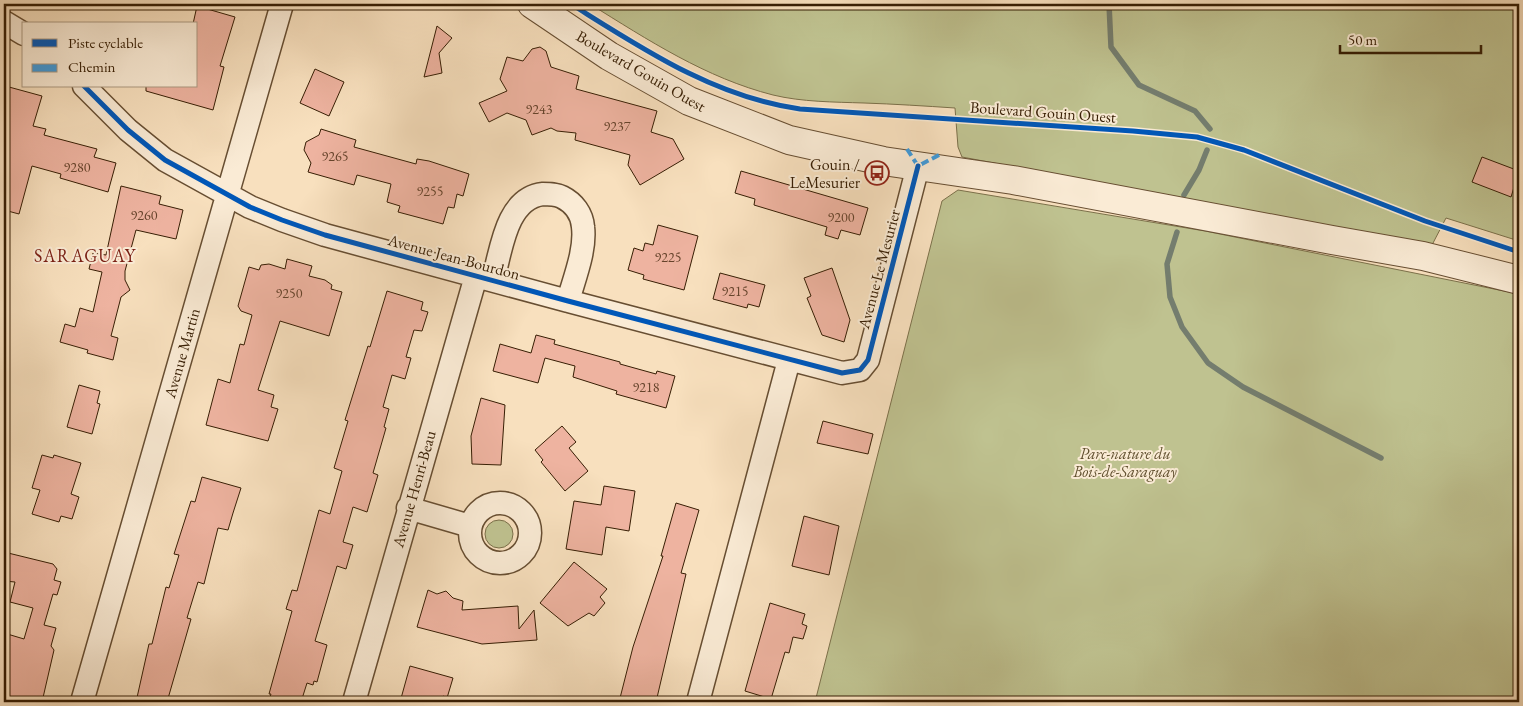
<svg xmlns="http://www.w3.org/2000/svg" width="1523" height="706" viewBox="0 0 1523 706" font-family="'EB Garamond',serif">
<style>
.green{fill:#bfc290;stroke:#7b704a}
.lines{fill:none;stroke-linecap:round;stroke-linejoin:round}
.stream{stroke:#747d6e;stroke-width:5.5}
.building{fill:#eeb3a0;stroke:#371e04}
.minor-casing{stroke:#674e32;stroke-width:25}
.tertiary-casing{stroke:#674e32;stroke-width:30}
.minor{stroke:#faebd5;stroke-width:22}
.tertiary{stroke:#faebd5;stroke-width:28}
.quiet{stroke:#3e9bdd;stroke-width:4;stroke-dasharray:8 4;stroke-linecap:butt}
.cycleway-casing{stroke:#faebd5;stroke-width:8}
.cycleway{stroke:#0057b8;stroke-width:5}
.labels{text-anchor:middle;dominant-baseline:central;stroke-width:4;stroke-linejoin:round;paint-order:stroke}
.number-label{font-size:14px;fill:#65432b}
.street-label{font-size:16px;fill:#371e04;stroke:#faebd5}
.poi-label{font-size:16px;fill:#371e04;stroke:#faebd5;text-anchor:end}
.park-label{font-size:16px;font-style:italic;fill:#604f2e;stroke:#faebd5}
.neighbourhood-label{font-size:18px;letter-spacing:1px;fill:#7a1f14;stroke:#faebd5}
</style>
<rect width="100%" height="100%" fill="#f8e0be"/>
<filter id="stains"><feTurbulence type="fractalNoise" baseFrequency=".004" numOctaves="4"/><feColorMatrix values="0 0 0 0 .2 0 0 0 0 .09 0 0 0 0 .02 0 0 0 .5 -.17"/></filter>
<radialGradient id="worn" r=".72"><stop offset=".6" stop-color="#630" stop-opacity="0"/><stop offset="1" stop-color="#630" stop-opacity=".3"/></radialGradient>
<path class="green" d="M590 4H1519V241L1446 218 1432 245 962 157 958 147 955 108C925 106 894 104 864 103 834 102 802 102 773 95 706 78 648 40 590 4Z
M958 190 1205 231 1519 294V702H815L942 201Z
M485 534a14 14 0 1 1 28 0a14 14 0 1 1-28 0Z"/>
<g class="lines">
<path class="stream" d="M1109 4 1111 47 1139 85 1195 111 1210 129
M1184 195 1199 170 1207 150
M1177 232 1167 264 1170 297 1182 327 1208 363 1243 387 1381 458"/>
</g>
<path class="building" d="M197 6 235 17 220 66 224 67 213 110 146 91V86H196V24H193Z
M437 26 452 38 439 53 442 73 424 77Z
M540 47 546 51 551 67 579 76 576 89 657 111 651 132 673 139 684 159 640 185 628 165 630 155 575 140 576 133 557 131 551 128 532 135 526 120 507 113 489 122 479 103 507 91 500 79 507 57 523 61 532 49Z
M315 69 344 82 329 116 300 103Z
M9 87 42 96 33 126 46 129 44 135 97 149 94 157 116 163 108 192 60 178 61 174 32 166 19 214 4 210V106Z
M321 129 356 140 354 147 416 164 417 159 429 161 469 174 463 196 457 194 454 208 448 207 443 224 398 212 400 206 387 202 391 184 357 175 354 185 308 172 311 163 304 150 306 142 319 135Z
M1482 157 1519 171 1511 197 1472 182Z
M741 171 868 208 860 235 841 230 838 239 825 235 827 227 754 205 755 199 735 193Z
M121 186 161 196 159 204 183 210 176 239 136 230 125 271V280L130 290 121 297 111 336 118 338 113 360 87 353 88 350 60 342 65 324 75 327 80 308 93 312 102 272 89 269 93 253 106 255Z
M658 225 698 236 684 290 643 279 644 275 628 270 634 248 643 251 645 243 653 245Z
M287 259 312 266 309 276 325 280 332 285 331 289 342 292 329 336 280 321 258 390 274 395 271 407 278 409 268 441 206 425 218 379 230 383 240 344 244 345 252 315 241 311 238 306 249 267 259 270 261 265 269 264 285 269Z
M832 268 850 320 844 342 822 335 807 298 811 296 804 278Z
M720 273 765 285 759 307 748 304 747 308 713 299Z
M387 291 423 302 421 310 428 312 422 331 414 330 406 357 411 358 405 379 392 375 383 407 389 409 384 427 386 428 373 473 378 475 367 512 353 507 343 542 353 545 346 569 337 566 315 641 327 645 317 682 314 681 313 685 307 683 301 702H268L271 694H269L292 611 286 609 292 590 297 591 319 510 330 514 342 471 334 468 348 421 345 420 368 346 370 347Z
M536 335 555 340 554 344 620 362V364L656 374 657 371 675 376 666 408 616 394 617 391 573 377 575 366 545 358 538 383 493 371 500 344 531 353Z
M79 385 100 391 97 403 100 404 92 434 67 427Z
M481 398 505 405 501 465 472 464 471 436Z
M823 421 873 434 868 454 817 443Z
M562 426 576 442 569 448 588 471 565 491 541 462 543 460 535 450Z
M42 455 53 458 54 455 81 463 71 494 79 497 72 519 61 516 59 522 32 514 40 490 32 488Z
M202 477 241 488 233 513 228 530 218 528 204 584 198 582 187 618 191 619 167 702H136L149 644H152L166 587 169 588 179 555 174 554 191 501 195 502Z
M604 486 635 491 629 531 606 527 602 555 566 549 574 501 601 505Z
M676 503 699 510 681 573 686 574 656 702H619L633 647 663 556H661Z
M804 516 839 526 829 575 792 566Z
M4 552 53 564 57 569 54 580 61 582 57 595 53 594 44 625 56 628 51 646 54 650 42 702H4V633L24 639 33 608 10 602 15 582 4 581Z
M574 562 607 589 600 597 605 603 594 616 589 613 568 626 540 603Z
M428 590 437 594 446 591 453 598 463 601 462 610 518 606 519 629 534 610 537 640 482 644 417 627Z
M770 603 805 614 802 624 807 626 803 639 793 637 789 653 785 652 771 699 745 691Z
M410 666 453 678 447 698 443 696 442 702H400Z"/>
<g class="lines">
<g class="minor-casing">
<path id="minor" d="M4 22 24 34
M84 86 128 130 165 160 250 207 282 220 325 235 568 301 842 373 860 370 868 360 918 166
M493 280C501 251 506 198 543 194 550 194 556 194 562 197 574 203 582 214 583 227 586 250 574 279 568 301
M470 533a30 30 0 1 1 60 0a30 30 0 1 1-60 0Z
M408 508 470 526
M82 702 282 4
M354 702 476 276
M698 702 789 360"/>
</g>
<g class="tertiary-casing">
<path id="tertiary" d="M532 4 609 56 689 101 789 140 883 161 1013 180 1332 240 1423 256 1519 280"/>
</g>
<use href="#minor" class="minor"/>
<use href="#tertiary" class="tertiary"/>
<path class="quiet" d="M907 149 918 166 941 154"/>
<g class="cycleway-casing">
<path id="cycleway" d="M571 4C643 49 714 97 800 109L1133 131 1197 137 1244 150 1425 221 1519 252
M84 86 128 130 165 160 250 207 282 220 325 235 568 301 842 373 860 370 868 360 918 166"/>
</g>
<use href="#cycleway" class="cycleway"/>
</g>
<defs>
<g id="bus-ring" transform="scale(1.25)"><circle r="9.5" fill="#faebd5" stroke="#8f2418" stroke-width="1.5"/><path d="M-5-6H5V4H4V6H2V4H-2V6H-4V4H-5ZM-3.5-4V0h7V-4ZM-3.5 1.2v1.5H-2V1.2ZM2 1.2v1.5H3.5V1.2Z" fill="#8f2418"/></g>
</defs>
<g fill-rule="evenodd">
<use href="#bus-ring" x="877" y="173"/>
</g>
<g class="labels">
<g class="number-label">
<text x="539" y="109">9243</text>
<text x="617" y="126">9237</text>
<text x="335" y="156">9265</text>
<text x="77" y="167">9280</text>
<text x="430" y="191">9255</text>
<text x="144" y="215">9260</text>
<text x="841" y="217">9200</text>
<text x="668" y="257">9225</text>
<text x="735" y="291">9215</text>
<text x="289" y="293">9250</text>
<text x="646" y="387">9218</text>
</g>
<g class="street-label">
<text transform="translate(641 71) rotate(30)">Boulevard Gouin Ouest</text>
<text transform="translate(1043 112) rotate(4)">Boulevard Gouin Ouest</text>
<text transform="translate(454 257) rotate(15)">Avenue Jean-Bourdon</text>
<text transform="translate(879 269) rotate(-75)">Avenue Le Mesurier</text>
<text transform="translate(182 353) rotate(-74)">Avenue Martin</text>
<text transform="translate(414 489) rotate(-74)">Avenue Henri-Beau</text>
</g>
<g class="poi-label">
<text x="860" y="164">Gouin /<tspan x="860" dy="18">LeMesurier</tspan></text>
</g>
<g class="park-label">
<text x="1125" y="453">Parc-nature du<tspan x="1125" dy="18">Bois-de-Saraguay</tspan></text>
</g>
<g class="neighbourhood-label">
<text x="85" y="255">SARAGUAY</text>
</g>
</g>
<rect width="1523" height="706" fill="none" stroke="#f8e0be" stroke-width="20"/>
<rect x="5" y="5" width="1513" height="696" fill="none" stroke="#371e04" stroke-width="2.5"/>
<rect x="10" y="10" width="1503" height="686" fill="none" stroke="#371e04"/>
<rect x="22" y="22" width="175" height="65" fill="#faebd5" stroke="#ac9981"/>
<rect x="32" y="39" width="25" height="8" fill="#0057b8" stroke="#ac9981"/>
<text x="68" y="48" font-size="15" fill="#371e04">Piste cyclable</text>
<rect x="32" y="64" width="25" height="8" fill="#3e9bdd" stroke="#ac9981"/>
<text x="68" y="72" font-size="15" fill="#371e04">Chemin</text>
<path d="M1340 45v8h141v-8" fill="none" stroke="#371e04" stroke-width="2.5"/>
<text x="1348" y="45" font-size="15" fill="#371e04" stroke="#faebd5" stroke-width="4" paint-order="stroke">50 m</text>
<rect width="100%" height="100%" filter="url(#stains)"/>
<rect width="100%" height="100%" fill="url(#worn)"/>
</svg>
